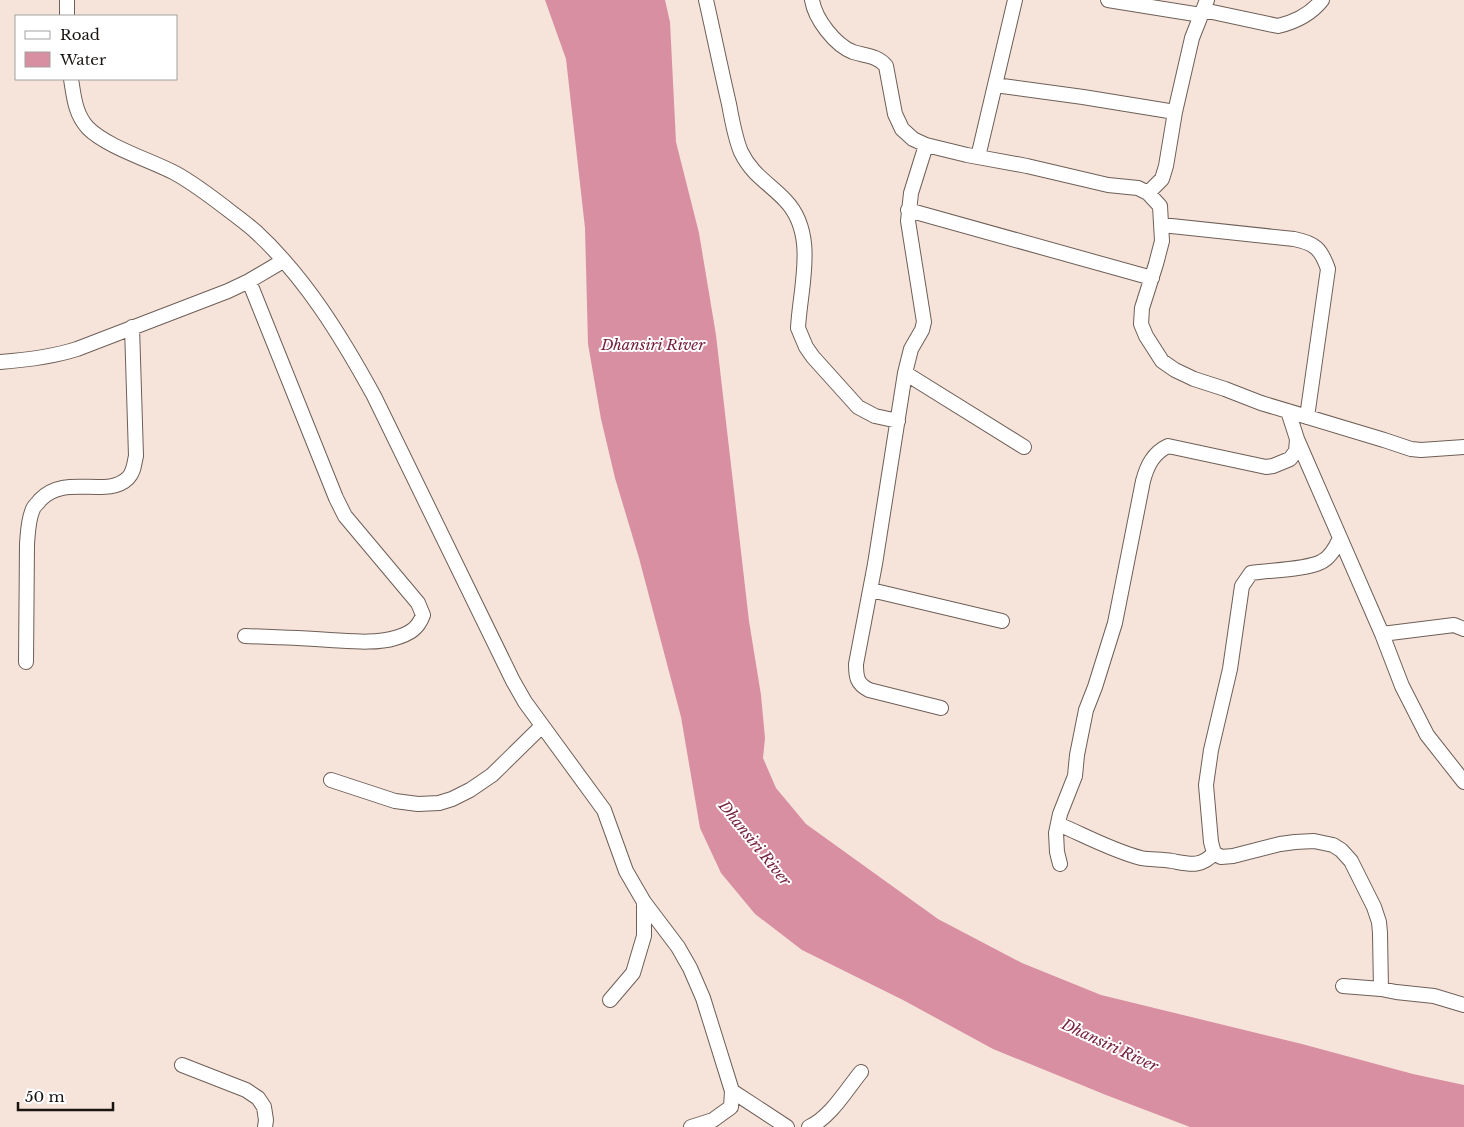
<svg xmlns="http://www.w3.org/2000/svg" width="1464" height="1127" viewBox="0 0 1464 1127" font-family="'Libre Baskerville',serif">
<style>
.water{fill:#d98fa2}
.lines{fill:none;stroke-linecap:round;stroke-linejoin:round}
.minor-casing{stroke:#6e5f57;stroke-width:16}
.minor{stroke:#fff;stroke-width:14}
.labels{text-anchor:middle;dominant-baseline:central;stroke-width:4;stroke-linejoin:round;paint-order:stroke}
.water-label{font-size:15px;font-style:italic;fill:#77213f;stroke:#fff}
</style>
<rect width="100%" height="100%" fill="#f6e4da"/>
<path class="water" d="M545 0H665L670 22 676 142 699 233 716 335 749 621 761 695 765 738 763 758 776 788 806 824 938 919 1022 963 1101 995 1302 1044 1413 1074 1464 1085V1127H1190L1106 1095 993 1049 903 1000 802 950 755 914 721 873 700 828 681 717 639 558 615 478 601 419 588 344 585 228 566 59Z"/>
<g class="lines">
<g class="minor-casing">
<path id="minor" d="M67 0V16
M706 0C714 35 721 70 729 104 732 120 735 138 741 152 752 175 769 183 785 200 818 234 800 287 798 328L806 347 813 357 858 407 875 416 898 421
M812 0C815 19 835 45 853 52 865 56 877 55 886 66L895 114 902 129 913 139 926 145 967 155 1027 166 1108 185 1138 188 1148 193 1160 206 1162 241 1156 264 1142 308 1141 324 1146 336 1162 361 1175 370 1194 379 1225 389 1261 403 1384 440 1411 449 1421 450 1464 447
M1108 0 1201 15
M1203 10 1278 26C1295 22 1311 14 1322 0
M71 79C74 97 75 114 88 128 107 147 150 160 175 173 195 184 213 198 231 212 239 218 247 224 255 231 305 277 341 336 374 396L513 681 525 702 604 810 626 871 644 902V936L633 973 610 1000
M995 85 1083 97 1175 112
M926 145 911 193 908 221 924 322 922 330 911 349 905 373 875 564 856 664C856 677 857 684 869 690L941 708
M978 157 1015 0
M1148 193 1162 179 1166 166 1175 112 1192 38 1207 0
M908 210 1152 278
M1162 225 1294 239C1315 243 1321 249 1328 269L1307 417
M0 362C26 360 52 357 77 349L228 291 249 281 283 261
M905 373 1024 447
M1288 411 1297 439 1382 634 1402 686 1427 735 1464 782
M1340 538C1336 547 1330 558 1321 562 1305 570 1270 570 1251 573L1242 586 1230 669 1211 750 1206 785 1211 842 1214 853 1221 857 1233 856 1280 844 1295 842 1314 841 1333 845 1341 850 1351 861 1374 907 1379 922 1380 933 1381 989
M871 590 1002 621
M1382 634 1454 625 1464 629
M245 636C273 637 301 638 330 640 349 641 376 644 395 638 409 634 418 629 423 615L418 603 345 516 336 498 249 281
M26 662 27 544C28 532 28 520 33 509 34 506 38 503 40 500 65 473 107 499 128 478 134 472 134 464 136 456L132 327
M331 780 395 801 418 804 439 803 452 799 470 790 492 775 542 726
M1058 824C1084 835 1113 851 1141 858 1151 860 1161 859 1172 861 1189 864 1201 868 1214 853
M1060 864 1057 852 1056 833 1060 814 1075 776 1077 755 1086 710 1095 687 1115 623 1143 481C1147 466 1153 453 1168 446L1266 467 1273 466 1290 459 1296 451 1297 439
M644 902 678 947 690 968 703 998 732 1091 731 1107 713 1120 691 1127
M1343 986 1381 989 1396 992 1434 996 1464 1005
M182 1065 246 1090 258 1098 264 1107 266 1120 265 1127
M732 1091 787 1127
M809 1127C830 1118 847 1089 861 1072"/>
</g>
<use href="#minor" class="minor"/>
</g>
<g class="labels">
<g class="water-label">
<text x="653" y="344">Dhansiri River</text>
<text transform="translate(755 843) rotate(51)">Dhansiri River</text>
<text transform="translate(1110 1045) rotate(25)">Dhansiri River</text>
</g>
</g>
<rect x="15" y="15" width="162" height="65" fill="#ffffff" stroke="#a3a1a0"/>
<rect x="25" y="31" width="25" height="8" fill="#ffffff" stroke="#a3a1a0"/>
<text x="60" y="40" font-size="15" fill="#1a1411">Road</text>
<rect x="25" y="52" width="25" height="15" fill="#d98fa2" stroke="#a3a1a0"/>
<text x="60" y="65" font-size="15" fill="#1a1411">Water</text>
<path d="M18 1102v8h95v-8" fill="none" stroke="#1a1411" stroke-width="2.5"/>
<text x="25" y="1102" font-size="15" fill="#1a1411" stroke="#ffffff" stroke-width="4" paint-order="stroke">50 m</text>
</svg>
